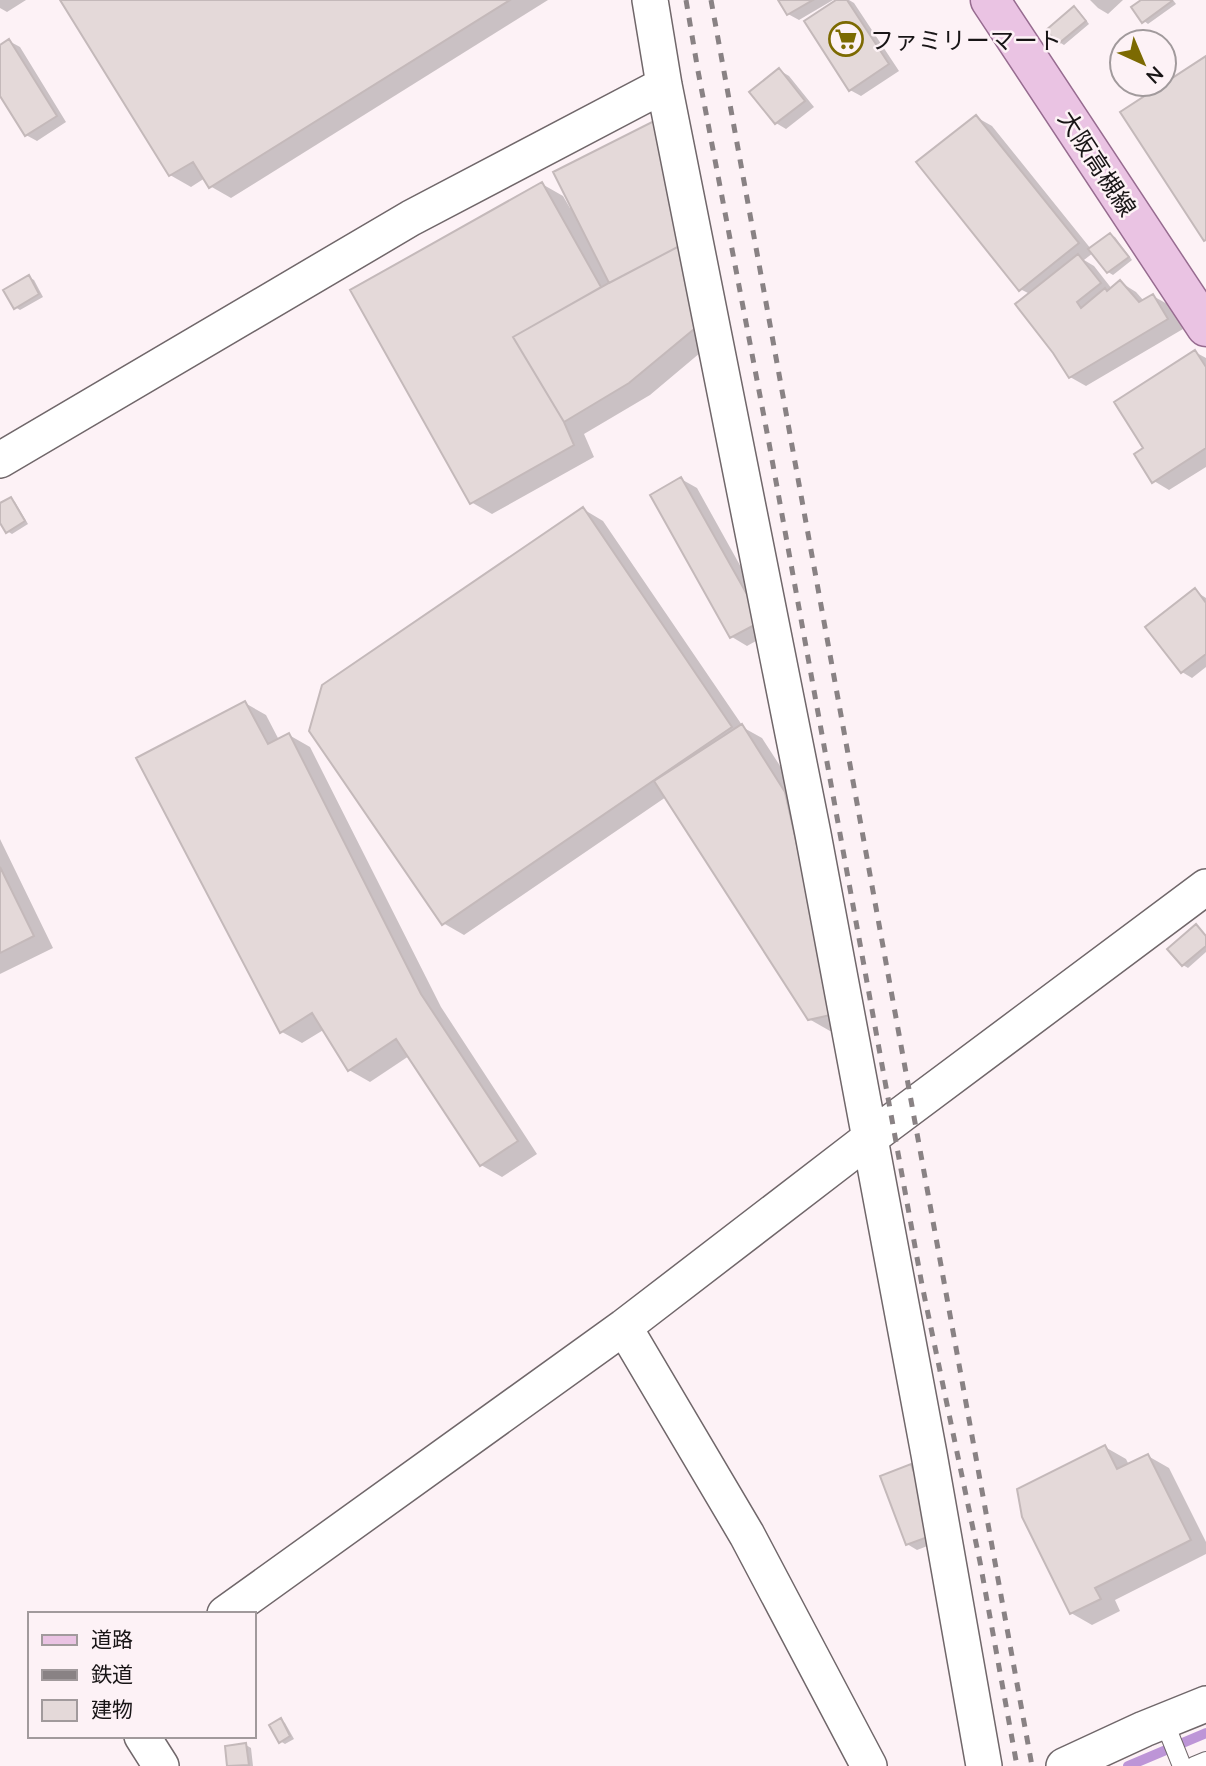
<svg xmlns="http://www.w3.org/2000/svg" width="1206" height="1766" viewBox="0 0 1206 1766" font-family="Lato,'Noto Sans JP',sans-serif">
<style>
.shadow{fill:#0003}
.lines{fill:none;stroke-linecap:round;stroke-linejoin:round}
.stream{stroke:#bd95d7;stroke-width:10}
.building{fill:#e4d9d9;stroke:#c4b9ba;stroke-width:2}
.lane-casing{stroke:#70676a;stroke-width:20}
.street-casing{stroke:#70676a;stroke-width:38}
.primary-casing{stroke:#976c90;stroke-width:41}
.lane{stroke:#fff;stroke-width:18}
.street{stroke:#fff;stroke-width:35}
.primary{stroke:#eac3e3;stroke-width:38}
.rail{stroke:#898284;stroke-width:5;stroke-dasharray:9 9;stroke-linecap:butt}
.labels{text-anchor:middle;dominant-baseline:central;stroke-width:5;stroke-linejoin:round;paint-order:stroke}
.poi-label{font-size:24px;fill:#181516;stroke:#fdf2f6;text-anchor:start}
.street-label{font-size:24px;fill:#181516;stroke:#fdf2f6}
</style>
<rect width="100%" height="100%" fill="#fdf2f6"/>
<path class="shadow" d="M0 0H26L7 12 0 8Z
M62 0H548L231 198 210 186 205 178 191 187 170 175Z
M780 0H833L799 20 788 14Z
M839 0H849L854 3 899 71 861 96 850 90Z
M1090 0H1123L1108 14 1098 8Z
M1144 0H1173L1176 4 1148 24 1144 21Z
M1074 8 1079 11 1089 24 1064 45 1059 42Z
M9 41 20 47 66 122 37 141 26 135 0 93V47Z
M779 70 789 76 814 107 786 129 776 123Z
M976 117 992 126 1091 249 1110 235 1115 237 1132 260 1113 275 1108 272 1093 253 1084 260 1094 266 1112 289 1120 282 1136 292 1144 301 1153 296 1169 305 1183 329 1086 386 1070 377 1030 294 1020 289Z
M542 184 563 196 570 208 572 206 719 337 650 395 584 434 594 457 492 514 471 502Z
M29 277 34 280 43 297 20 310 15 307Z
M1195 352 1206 358V467L1169 490 1154 481 1146 449Z
M681 479 697 488 776 630 747 646 732 637Z
M11 499 15 502 28 524 12 534 7 531 0 520V505Z
M583 509 603 521 744 728 762 738 806 806 855 1026 830 1031 809 1019 666 797 464 935 443 923Z
M1195 591 1206 598V667L1192 678 1182 672Z
M245 703 266 715 279 740 289 735 310 747 441 1007 537 1154 502 1177 481 1165 409 1056 370 1082 349 1070 325 1029 302 1043 282 1032Z
M0 839 53 948 0 974Z
M1196 927 1206 935V952L1188 968 1183 965 1170 949Z
M1105 1447 1126 1459 1129 1465 1148 1456 1169 1468 1206 1542V1554L1115 1600 1120 1611 1092 1625 1071 1613Z
M911 1466 921 1472 946 1539 917 1550 907 1544Z
M281 1720 285 1723 294 1739 285 1744 280 1741Z
M246 1745 251 1748 253 1766H229L227 1747Z"/>
<g class="lines">
<path class="stream" d="M1128 1766 1206 1733"/>
</g>
<path class="building" d="M60 0H510L209 188 193 162 169 176Z
M778 0H813L787 15Z
M836 0H847L889 64 849 91 804 21Z
M1141 0H1172V1L1142 23 1131 7Z
M1074 6 1086 21 1058 44 1046 30Z
M9 39 57 116 25 136 0 96V45Z
M1206 56V240L1204 241 1120 112Z
M779 68 805 101 775 124 749 92Z
M666 115 689 241 609 283 553 172Z
M976 115 1079 243 1019 291 916 162Z
M542 182 601 287 513 337 564 422 574 445 470 504 350 290Z
M1110 233 1129 257 1107 273 1088 249Z
M689 241 699 325 629 383 564 422 513 337 609 283Z
M1078 254 1101 283 1077 302 1081 308 1105 288 1107 291 1120 280 1139 302 1153 294 1168 319 1069 378 1053 353 1015 304Z
M29 275 39 294 14 309 3 290Z
M1195 350 1206 367V448L1152 483 1134 454 1143 448 1114 402Z
M681 477 762 621 730 638 650 495Z
M11 497 25 521 6 533 0 523V503Z
M583 507 732 727 442 925 309 731 322 685Z
M1195 588 1206 603V654L1181 673 1145 627Z
M245 701 268 744 289 733 421 994 518 1141 480 1166 396 1039 348 1071 312 1013 280 1033 136 758Z
M742 724 785 792 835 1014 808 1020 654 781Z
M0 867 34 936 0 953Z
M1196 924 1206 936V946L1182 966 1167 949Z
M1105 1445 1117 1469 1148 1454 1191 1540 1095 1588 1101 1599 1070 1614 1022 1517 1017 1489Z
M911 1464 936 1534 906 1545 880 1476Z
M281 1718 290 1736 279 1743 269 1725Z
M246 1743 249 1765 227 1766 225 1746Z"/>
<g class="lines">
<g class="lane-casing">
<path id="lane" d="M1164 1721 1182 1766
M1194 1766 1206 1761"/>
</g>
<g class="street-casing">
<path id="street" d="M650 0 664 85 813 834 929 1454 984 1766
M0 460 411 218 664 85
M624 1327 747 1535 869 1766
M225 1614 624 1327 870 1138 1206 887
M142 1736 161 1766
M1064 1766 1144 1729 1206 1704"/>
</g>
<g class="primary-casing">
<path id="primary" d="M990 0 1206 327"/>
</g>
<use href="#lane" class="lane"/>
<use href="#street" class="street"/>
<use href="#primary" class="primary"/>
<path class="rail" d="M686 0 698 71 769 443 922 1285 980 1562 1017 1766
M711 0 1032 1766"/>
</g>
<defs>
<g id="supermarket-ring" transform="scale(1.75)"><circle r="9.5" fill="#fdf2f6" stroke="#7c6a02" stroke-width="1.5"/><path d="M-6-5.5h2.5l.6 2H6L4.5 2H-2.5L-4.4-4H-6ZM-1.5 3.2a1.3 1.3 0 1 0 .1 0ZM3 3.2a1.3 1.3 0 1 0 .1 0Z" fill="#7c6a02"/></g>
</defs>
<g fill-rule="evenodd">
<use href="#supermarket-ring" x="846" y="39"/>
</g>
<g class="labels">
<g class="poi-label">
<text x="870" y="39">ファミリーマート</text>
</g>
<g class="street-label">
<text transform="translate(1098 163) rotate(57)">大阪高槻線</text>
</g>
</g>
<rect x="28" y="1612" width="228" height="126" fill="#fdf2f6" stroke="#a19a9c" stroke-width="2"/>
<rect x="42" y="1635" width="35" height="10" fill="#eac3e3" stroke="#a19a9c" stroke-width="2"/>
<text x="91" y="1647" font-size="21" fill="#181516">道路</text>
<rect x="42" y="1670" width="35" height="10" fill="#898284" stroke="#a19a9c" stroke-width="2"/>
<text x="91" y="1682" font-size="21" fill="#181516">鉄道</text>
<rect x="42" y="1700" width="35" height="21" fill="#e4d9d9" stroke="#a19a9c" stroke-width="2"/>
<text x="91" y="1717" font-size="21" fill="#181516">建物</text>
<g transform="translate(1143 63) rotate(136)"><circle r="33" fill="#fdf2f6" stroke="#a19a9c" stroke-width="2"/>
<path d="M0-5L12 26L0 18L-12 26Z" fill="#7c6a02"/>
<text y="-10" font-size="19" font-weight="bold" text-anchor="middle" fill="#181516">N</text>
</g>
</svg>
